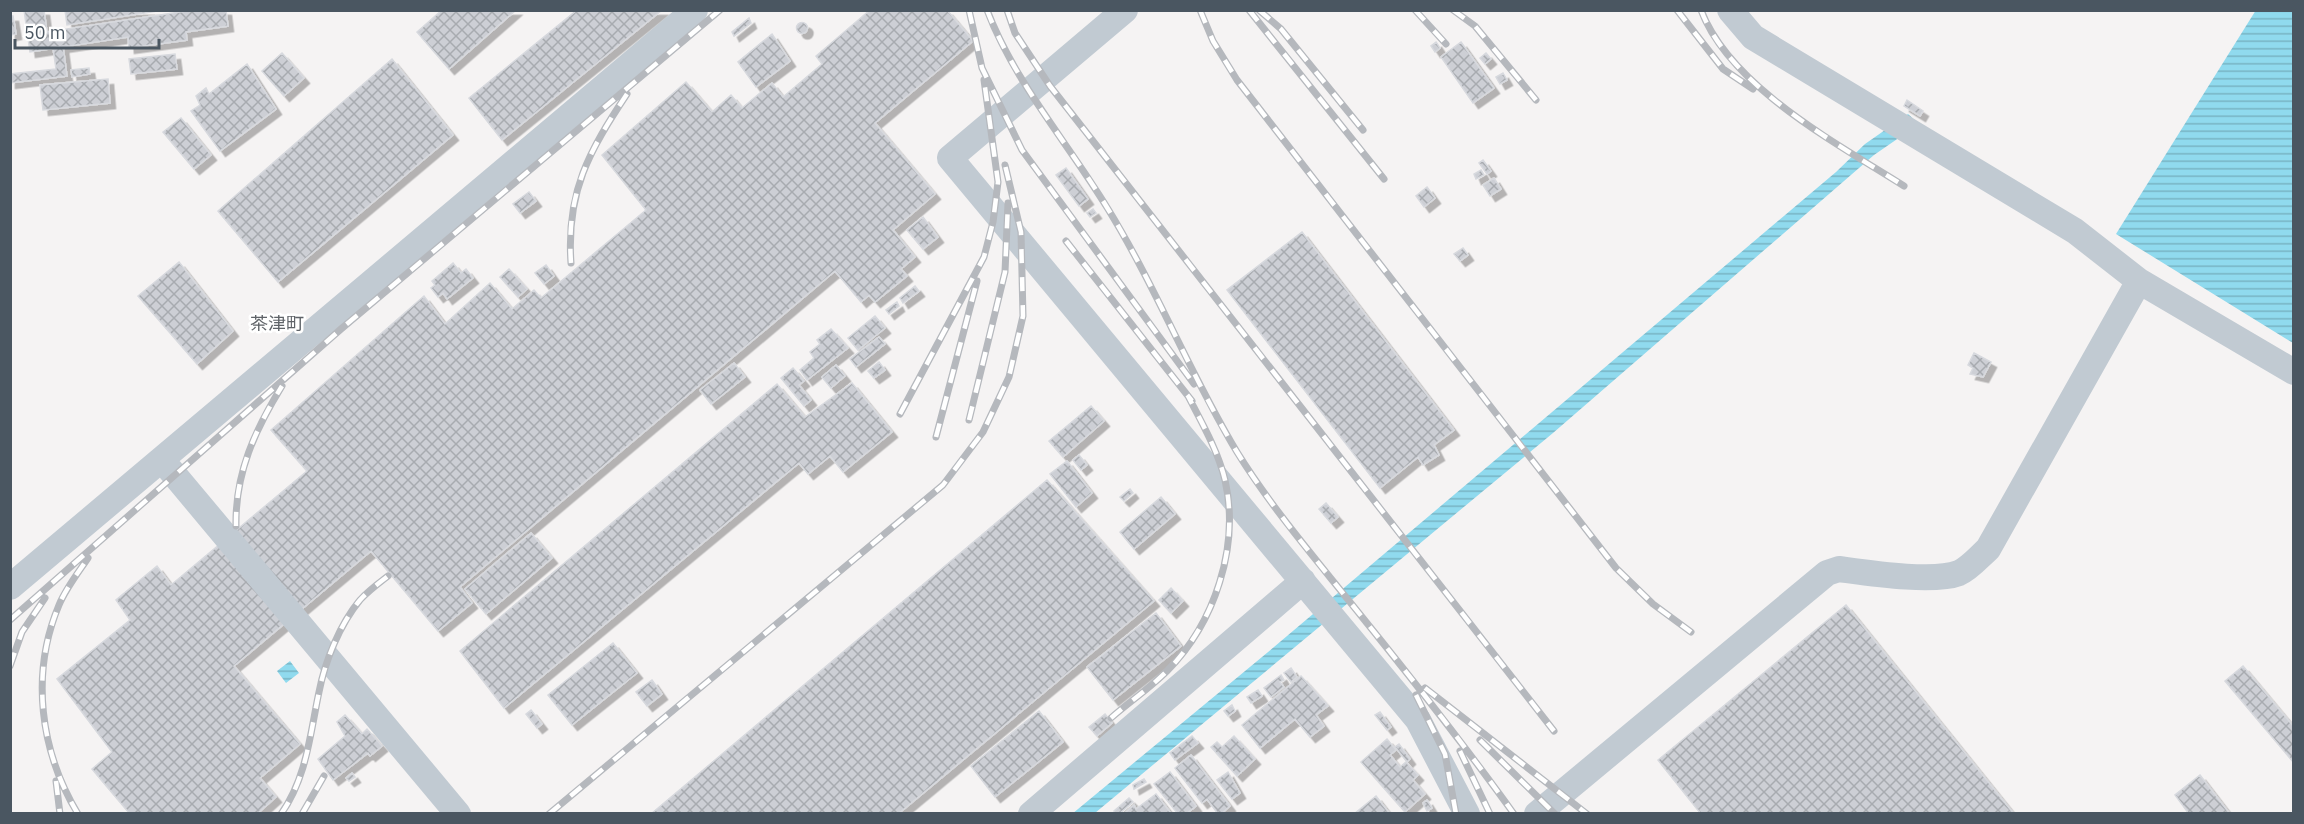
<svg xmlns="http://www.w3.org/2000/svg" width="2304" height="824" viewBox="0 0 2304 824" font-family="'IBM Plex Sans','Noto Sans JP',sans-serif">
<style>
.water{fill:url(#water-rules)}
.building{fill:url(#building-cross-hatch);stroke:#d7d9de;stroke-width:1.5;filter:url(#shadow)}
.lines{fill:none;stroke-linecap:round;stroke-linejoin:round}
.minor{stroke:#c1cad2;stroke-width:26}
.rail-casing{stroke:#b5b8bd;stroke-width:7}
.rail{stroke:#fff;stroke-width:4.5;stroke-dasharray:14;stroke-linecap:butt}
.labels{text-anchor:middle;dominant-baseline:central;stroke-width:5;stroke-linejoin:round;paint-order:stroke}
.neighbourhood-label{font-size:18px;fill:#5f6368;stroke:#fff}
</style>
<defs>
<pattern id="water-rules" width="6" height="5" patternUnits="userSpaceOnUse" patternTransform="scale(1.5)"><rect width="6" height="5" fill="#90daee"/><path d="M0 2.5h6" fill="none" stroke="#78b4c4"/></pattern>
<pattern id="building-cross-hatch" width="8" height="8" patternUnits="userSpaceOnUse" patternTransform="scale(1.5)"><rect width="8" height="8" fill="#cdcfd5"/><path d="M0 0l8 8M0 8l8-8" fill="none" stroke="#a8abb0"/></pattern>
<filter id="shadow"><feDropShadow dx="5.5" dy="5.5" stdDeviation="0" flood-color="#0004"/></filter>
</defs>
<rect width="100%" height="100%" fill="#f5f3f3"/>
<path class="water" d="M2256 10 2293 11V343L2116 234Z
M1908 114 1919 124 1874 155 1553 433 1095 813 1072 814 1274 647 1836 172 1865 144Z
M290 661 299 673 286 683 277 671Z"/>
<path class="building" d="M24 10H44L47 32 193 10H226L228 26 186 32 187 40 129 48 128 37 30 52Z
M65 10H164L67 25Z
M442 10H516L449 69 417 32Z
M577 10H662L502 140 469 98Z
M870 10H947L973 41 875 123 935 194 893 230 915 257 901 269 907 276 875 302 869 295 861 302 835 271 460 587 472 603 438 631 371 551 234 666 300 744 260 778 276 797 257 814H130L92 769 112 752 57 679 130 620 116 600 157 566 171 585 307 471 271 430 424 296 445 324 490 283 512 309 534 290 541 298 646 210 602 155 686 82 712 112 731 95 742 108 772 83 783 97 822 64 816 56Z
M10 16H13L16 34 10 35Z
M749 18 751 23 734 36 732 32Z
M796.5 28a5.5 5.5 0 1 1 11 0a5.5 5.5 0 1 1-11 0Z
M772 34 790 61 756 87 738 62Z
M1436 42 1440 48 1435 52 1431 46Z
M1461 42 1494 88 1473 103 1441 57Z
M63 46 67 76 10 83V74L56 69 53 48Z
M282 53 304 78 284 96 262 71Z
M1486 53 1491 59 1485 64 1480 58Z
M175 54 177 69 131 74 129 59Z
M392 59 453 135 278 282 218 211Z
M247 64 276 109 220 151 191 111 200 105 196 96 206 88 209 94Z
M89 68 90 74 72 77 71 70Z
M1503 73 1507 80 1500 84 1496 77Z
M108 79 110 103 43 110 40 85Z
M1907 100 1923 111 1920 116 1904 106Z
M181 118 211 155 194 169 163 132Z
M1483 160 1491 171 1487 174 1479 163Z
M1066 168 1088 199 1079 206 1056 175Z
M1481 170 1484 175 1476 179 1474 174Z
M1494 178 1501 189 1490 196 1483 185Z
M1427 187 1435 198 1424 207 1416 196Z
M529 192 536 201 520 213 513 204Z
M1093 209 1096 213 1090 217 1087 213Z
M923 217 938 237 923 249 907 230Z
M1302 232 1454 430 1434 445 1439 455 1423 465 1418 457 1380 488 1227 290Z
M1463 248 1468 255 1460 261 1454 254Z
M179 262 233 331 197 364 138 296Z
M453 263 461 273 466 269 473 278 447 299 443 293 438 297 431 288 435 285 432 281Z
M546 265 554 276 544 284 535 273Z
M509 269 527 289 518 297 500 277Z
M915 286 919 291 903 303 900 298Z
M897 302 899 306 889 314 886 310Z
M875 316 885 328 858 350 848 338Z
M831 329 848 348 807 380 800 370 814 358 810 352 820 344 817 340Z
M879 337 885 344 856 367 850 359Z
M1974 353 1991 362 1983 377 1970 374 1973 368 1968 365Z
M879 362 885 370 874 378 868 371Z
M734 363 745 377 711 404 700 390Z
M836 365 845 376 831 388 822 377Z
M793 368 804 381 799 385 811 400 804 406 781 378Z
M852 383 892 432 843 472 830 456 808 474 799 463 504 708 460 651 777 384 805 417Z
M1091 406 1104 421 1063 457 1049 441Z
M1079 455 1087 465 1081 470 1073 460Z
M1067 461 1092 493 1076 507 1050 474Z
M1047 480 1154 601 898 814H651Z
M1130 489 1133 493 1124 501 1120 497Z
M1161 497 1175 514 1134 549 1120 532Z
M1326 503 1338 517 1331 523 1319 509Z
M531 533 552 558 486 614 465 589Z
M1171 588 1183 601 1171 613 1159 600Z
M1846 605 2014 814H1701L1658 760Z
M1156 613 1181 646 1113 700 1087 667Z
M613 643 637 673 572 725 548 695Z
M2243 666 2294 727V763L2225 681Z
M1291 668 1297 677 1291 682 1284 673Z
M1281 675 1284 680 1280 682 1284 687 1271 697 1264 688Z
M1301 676 1328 706 1316 715 1324 726 1310 737 1295 719 1260 748 1242 725Z
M652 680 662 694 647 706 636 692Z
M1258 690 1262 696 1251 703 1247 697Z
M1232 705 1235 711 1228 716 1224 711Z
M531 710 542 724 537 728 526 714Z
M1039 711 1063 742 995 797 971 766Z
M1380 712 1391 727 1387 730 1375 715Z
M1105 714 1112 723 1097 736 1089 727Z
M345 715 362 734 367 729 382 746 370 756 368 753 333 780 318 759 345 736 337 722Z
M1192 736 1198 743 1175 760 1170 753Z
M1234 736 1255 759 1237 776 1211 747 1217 742 1222 747Z
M1387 739 1396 750 1390 755 1400 767 1406 762 1418 775 1413 780 1425 794 1405 812 1361 762Z
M1399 744 1410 759 1407 762 1395 747Z
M1191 755 1230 806 1221 814H1218L1207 799 1202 803 1175 768Z
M1170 772 1196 806 1186 814H1178L1154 784Z
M1228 772 1240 793 1232 799 1217 780Z
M352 773 355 777 349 781 346 778Z
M2200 775 2230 814H2189L2175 795Z
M1144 779 1146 782 1134 789 1133 785Z
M1156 794 1170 812 1168 814H1124L1134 805 1136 809Z
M1376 796 1390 814H1354Z
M1129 798 1133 802 1119 814H1115L1114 811Z
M1427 800 1432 808 1427 811 1423 803Z"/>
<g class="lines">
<path class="minor" d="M1125 10 950 158 1418 720 1467 814
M2139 281 2294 372
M162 460 458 814
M10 587 695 10
M1031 814 1303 581
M1537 814 1827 573 1839 569C1869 573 1933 583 1959 573 1970 568 1979 557 1988 549L2139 281 2075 231 1753 37 1730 10"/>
<g class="rail-casing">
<path id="rail" d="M969 10 982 68 1022 150 1194 384
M987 10C1015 83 1068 143 1108 209 1156 287 1190 374 1237 452 1271 507 1314 557 1354 607 1409 675 1463 743 1514 814
M1007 10 1015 33 1050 86 1554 731
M1200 10 1213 41 1237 80 1616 568 1653 604 1691 632
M1249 10 1384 179
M1259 10 1281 29 1363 130
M1415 10 1446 44
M1453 10 1475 26 1536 100
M1677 10 1723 69 1753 89
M1701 10C1730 87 1838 144 1904 186
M1066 241 1192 401
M571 263C566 192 589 151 627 94
M900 414 984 257 993 222 998 182 984 80
M969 420 1005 272 1008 203
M936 437 977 281
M236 526C235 473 255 430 282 386
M10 620 341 329 720 10
M10 666 22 632 45 598
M1425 688 1587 814
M1416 695 1445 754 1456 814
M1111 718C1129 702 1150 688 1167 671 1215 623 1240 546 1225 480 1218 451 1202 423 1188 396
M1480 740 1555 814
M1460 751 1490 814
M56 781 60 814
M78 814C40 751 30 674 59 605 66 588 78 573 88 558
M281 814C307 777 310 734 319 692 325 661 340 624 360 600 368 591 379 583 388 576
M302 814 324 776
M549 814 943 485 983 432 1009 377 1023 316 1021 232 1005 165"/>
</g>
<use href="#rail" class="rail"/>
</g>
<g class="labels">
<g class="neighbourhood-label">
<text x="277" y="323">茶津町</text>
</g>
</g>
<rect width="2304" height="824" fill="none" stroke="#4a5661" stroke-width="24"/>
<path d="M15 39v9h144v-9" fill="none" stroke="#4a5661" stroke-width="3"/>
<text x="24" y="39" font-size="18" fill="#4a5661" stroke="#ffffff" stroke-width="4.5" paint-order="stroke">50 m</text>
</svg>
